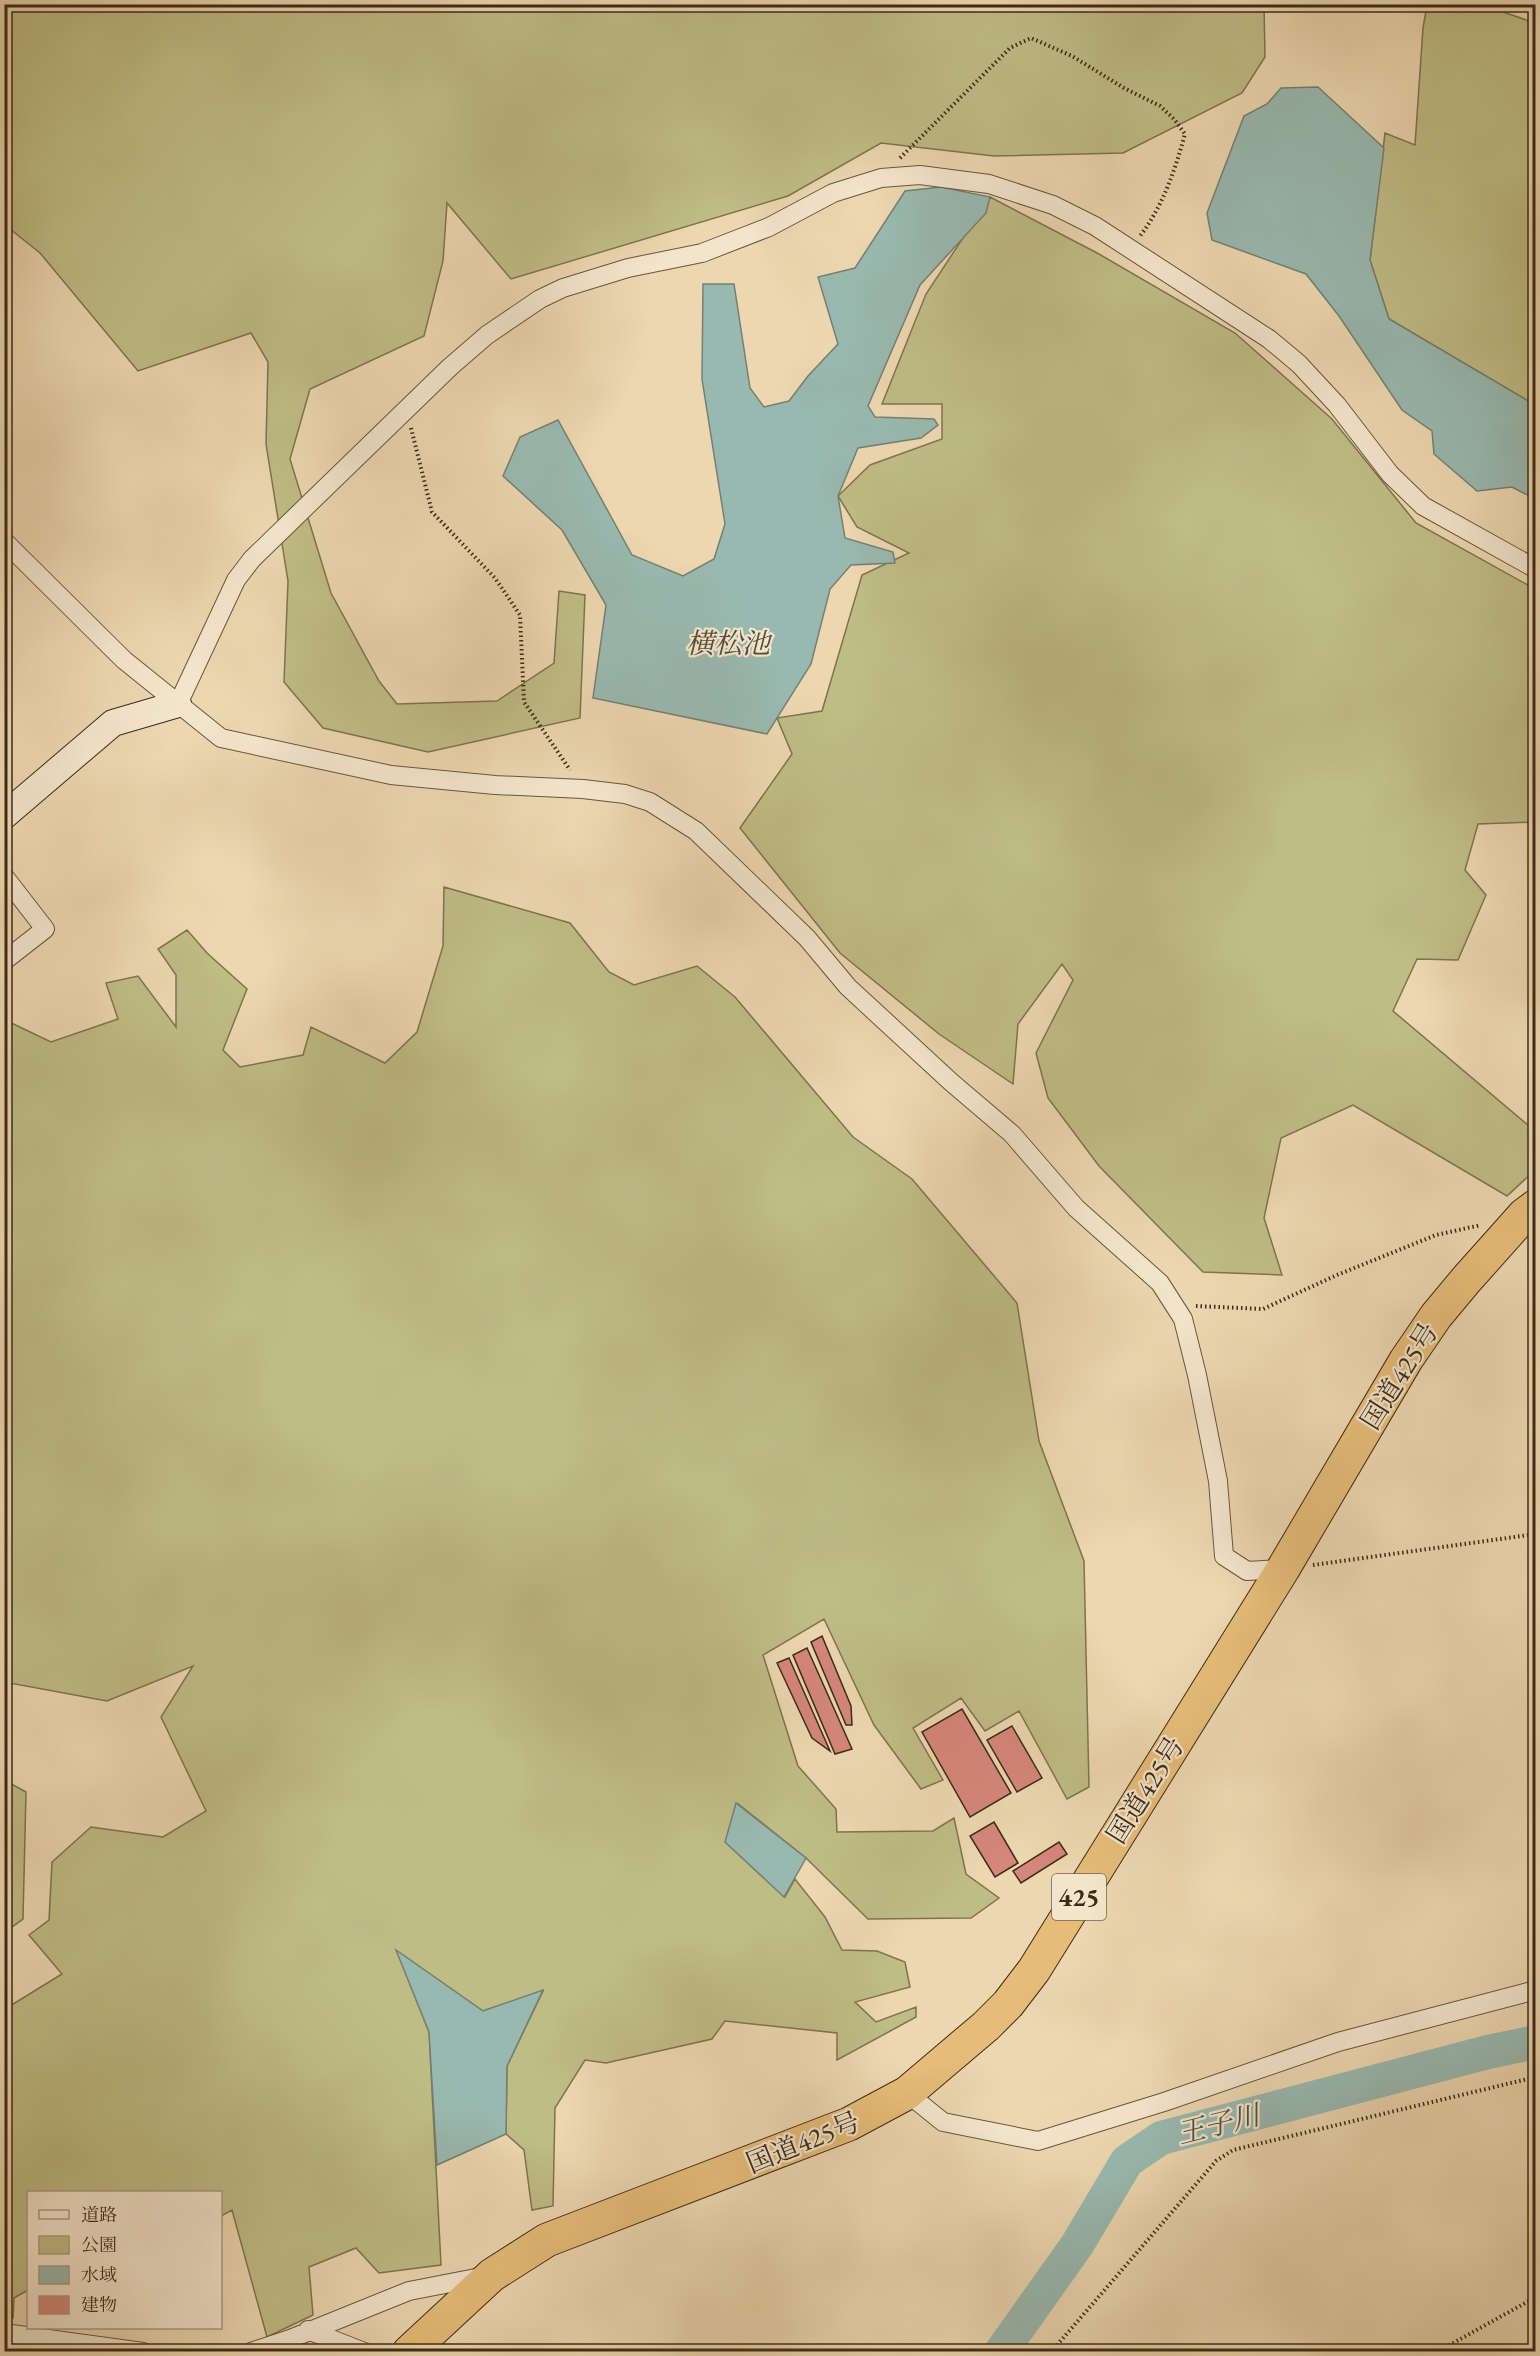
<svg xmlns="http://www.w3.org/2000/svg" width="1540" height="2356" viewBox="0 0 1540 2356" font-family="'EB Garamond','Noto Serif JP',serif">
<style>
.green{fill:#bfbc86;stroke:#7e744e;stroke-width:1.5}
.water{fill:#99b9b0;stroke:#748073;stroke-width:1.5}
.lines{fill:none;stroke-linecap:round;stroke-linejoin:round}
.river{stroke:#99b9b0;stroke-width:34}
.building{fill:#d5877a;stroke:#3c2b17;stroke-width:1.5}
.street-casing{stroke:#68563d;stroke-width:20}
.secondary-casing{stroke:#3c2b17;stroke-width:28}
.highway-casing{stroke:#3c2b17;stroke-width:35}
.path{stroke:#3c2b17;stroke-width:4;stroke-dasharray:1.5 3;stroke-linecap:butt}
.street{stroke:#f3e5cc;stroke-width:18}
.secondary{stroke:#f3e5cc;stroke-width:26}
.highway{stroke:#e6bc78;stroke-width:33}
.labels{text-anchor:middle;dominant-baseline:central;stroke-width:4.5;stroke-linejoin:round;paint-order:stroke}
.shield{fill:#f3e5cc;stroke:#73634d;stroke-width:1.5}
.shield-label{font-size:26px;font-weight:bold;fill:#3c2b17}
.street-label{font-size:27px;fill:#3c2b17;stroke:#f3e5cc}
.water-label{font-size:28px;font-style:italic;fill:#534e3d;stroke:#f3e5cc}
</style>
<rect width="100%" height="100%" fill="#ecd7b0"/>
<filter id="stains"><feTurbulence type="fractalNoise" baseFrequency=".00333" numOctaves="4"/><feColorMatrix values="0 0 0 0 .2 0 0 0 0 .09 0 0 0 0 .02 0 0 0 .5 -.17"/></filter>
<radialGradient id="worn" r=".72"><stop offset=".6" stop-color="#630" stop-opacity="0"/><stop offset="1" stop-color="#630" stop-opacity=".3"/></radialGradient>
<path class="green" d="M1264 4 1265 57 1242 93 1123 153 994 156 881 143 788 196 511 279 447 203 443 261 424 336 310 389 290 459 331 593 379 681 397 704 497 701 554 663 559 591 585 595 580 718 428 752 323 728 284 682 288 581 266 444 268 362 251 333 138 371 40 253 5 225 4 5Z
M1427 5H1483L1535 23V49L1531 63 1536 65 1535 405 1389 319 1370 260 1385 133 1415 145 1423 28Z
M990 197 1099 254 1235 333 1332 419 1416 523 1535 589V822L1478 824 1465 870 1486 895 1458 960 1417 959 1393 1011 1535 1131V1170L1507 1196 1353 1105 1281 1138 1264 1218 1282 1275 1203 1272 1099 1166 1048 1098 1036 1053 1073 980 1062 964 1018 1024 1013 1084 939 1034 840 953 740 828 792 754 777 718 822 711 862 575 909 553 857 527 838 496 870 465 942 439V404H882L926 294Z
M444 887 570 923 609 972 634 985 697 966 735 997 853 1137 912 1179 1017 1303 1039 1441 1084 1561 1089 1787 1067 1799 1019 1711 985 1731 961 1698 913 1728 943 1780 921 1789 874 1725 824 1619 763 1655 798 1766 836 1809 837 1832 933 1831 954 1818 966 1874 999 1898 971 1918 868 1919 806 1858 737 1803 785 1897 795 1879 825 1917 842 1950 877 1951 905 1962 910 1987 855 2002 876 2022 916 2007V2017L837 2060V2033L725 2021 712 2039 606 2063 585 2060 555 2108 553 2206 532 2210 524 2150 506 2134 507 2066 543 1991 483 2011 397 1951 429 2032 441 2265 379 2273 356 2248 309 2267 313 2315 267 2337 232 2210 221 2216 220 2192H28V2290L14 2298 13 2318 4 2316 5 2009 62 1974 29 1935 49 1920 52 1862 91 1827 163 1837 206 1811 161 1717 193 1666 107 1701 10 1683 5 1692V1020L51 1042 118 1019 106 983 138 976 176 1027V975L158 949 187 930 207 953 247 989 223 1050 240 1067 303 1055 311 1027 385 1063 417 1032 443 946Z
M4 1780 26 1792 23 1919 5 1932Z"/>
<path class="water" d="M1318 87 1384 148 1370 260 1389 319 1535 405V499L1512 487 1477 491 1434 454 1432 431 1402 410 1339 316 1306 274 1212 240 1207 213 1244 116 1267 104 1281 88Z
M941 187 990 197 986 213 920 285 868 406 875 417 934 419 938 425 921 438 858 448 838 496 845 538 893 552 895 563 851 565 830 589 811 664 767 734 593 698 606 605 562 530 503 476 520 437 558 420 632 555 683 576 714 559 725 524 702 379 703 284H734L750 388 764 407 789 401 808 376 838 344 818 277 855 268 905 191Z
M736 1803 806 1858 784 1897 725 1842Z
M396 1950 483 2011 543 1990 507 2066 506 2134 437 2165 429 2032Z"/>
<g class="lines">
<path class="river" d="M1001 2352 1077 2245 1127 2161 1161 2138 1488 2052 1536 2042"/>
</g>
<path class="building" d="M822 1636 851 1706 852 1725H846L811 1642Z
M807 1648 852 1749 835 1754 793 1655Z
M789 1658 830 1751 812 1738 777 1663Z
M962 1709 1011 1793 970 1817 922 1732Z
M1012 1726 1042 1778 1017 1792 987 1740Z
M994 1822 1018 1863 995 1877 970 1836Z
M1059 1842 1067 1854 1021 1883 1013 1871Z"/>
<g class="lines">
<g class="street-casing">
<path id="street" d="M4 541 124 660 221 738 391 775 495 785 583 789 625 794 650 802 696 831 807 938 848 987 951 1082 1012 1134 1076 1208 1160 1283 1183 1319 1197 1375 1218 1481 1224 1556 1247 1571 1283 1569
M178 704 236 580 252 559 450 367 487 335 540 299 563 288 628 268 702 253 769 227 833 193 881 178 920 175 989 184 1053 205 1095 226 1269 339 1299 364 1337 405 1390 474 1423 506 1536 569
M4 876 45 929 4 961
M907 2093 943 2122 1038 2141 1164 2102 1338 2042 1536 1990
M308 2330 364 2352
M4 2333 143 2352
M251 2352 290 2339 409 2291 486 2276"/>
</g>
<g class="secondary-casing">
<path id="secondary" d="M4 816 113 723 178 704"/>
</g>
<g class="highway-casing">
<path id="highway" d="M409 2352 492 2275 547 2240 849 2124 907 2093 986 2026 1008 2004 1034 1970 1283 1569 1406 1360 1436 1316 1466 1280 1524 1215 1536 1206"/>
</g>
<path class="path" d="M900 158 1010 48 1031 38 1072 56 1124 88 1160 106 1174 119 1185 134C1175 170 1163 206 1140 236
M411 428 432 512 495 578 520 615 524 702 570 770
M1196 1306 1263 1309 1337 1275 1436 1235 1481 1225
M1313 1565 1536 1534
M1051 2352 1216 2161 1233 2150 1536 2077
M1437 2352 1536 2297"/>
<use href="#street" class="street"/>
<use href="#secondary" class="secondary"/>
<use href="#highway" class="highway"/>
</g>
<g class="labels">
<rect class="shield" x="1052" y="1874" width="54" height="46" rx="4.5"/>
<g class="shield-label">
<text x="1079" y="1897">425</text>
</g>
<g class="street-label">
<text transform="translate(1399 1376) rotate(-58)">国道425号</text>
<text transform="translate(1145 1790) rotate(-58)">国道425号</text>
<text transform="translate(803 2142) rotate(-22)">国道425号</text>
</g>
<g class="water-label">
<text x="728" y="643">横松池</text>
<text transform="translate(1218 2124) rotate(-14)">王子川</text>
</g>
</g>
<rect width="1540" height="2356" fill="none" stroke="#ecd7b0" stroke-width="24"/>
<rect x="6" y="6" width="1528" height="2344" fill="none" stroke="#3c2b17" stroke-width="3"/>
<rect x="12" y="12" width="1516" height="2332" fill="none" stroke="#3c2b17" stroke-width="1.5"/>
<rect x="27" y="2191" width="195" height="138" fill="#f3e5cc" stroke="#aa9b84" stroke-width="1.5"/>
<rect x="39" y="2210" width="30" height="9" fill="#f3e5cc" stroke="#aa9b84" stroke-width="1.5"/>
<text x="81" y="2221" font-size="18" fill="#3c2b17">道路</text>
<rect x="39" y="2236" width="30" height="18" fill="#bfbc86" stroke="#aa9b84" stroke-width="1.5"/>
<text x="81" y="2251" font-size="18" fill="#3c2b17">公園</text>
<rect x="39" y="2266" width="30" height="18" fill="#99b9b0" stroke="#aa9b84" stroke-width="1.5"/>
<text x="81" y="2281" font-size="18" fill="#3c2b17">水域</text>
<rect x="39" y="2296" width="30" height="18" fill="#d5877a" stroke="#aa9b84" stroke-width="1.5"/>
<text x="81" y="2311" font-size="18" fill="#3c2b17">建物</text>
<rect width="100%" height="100%" filter="url(#stains)"/>
<rect width="100%" height="100%" fill="url(#worn)"/>
</svg>
